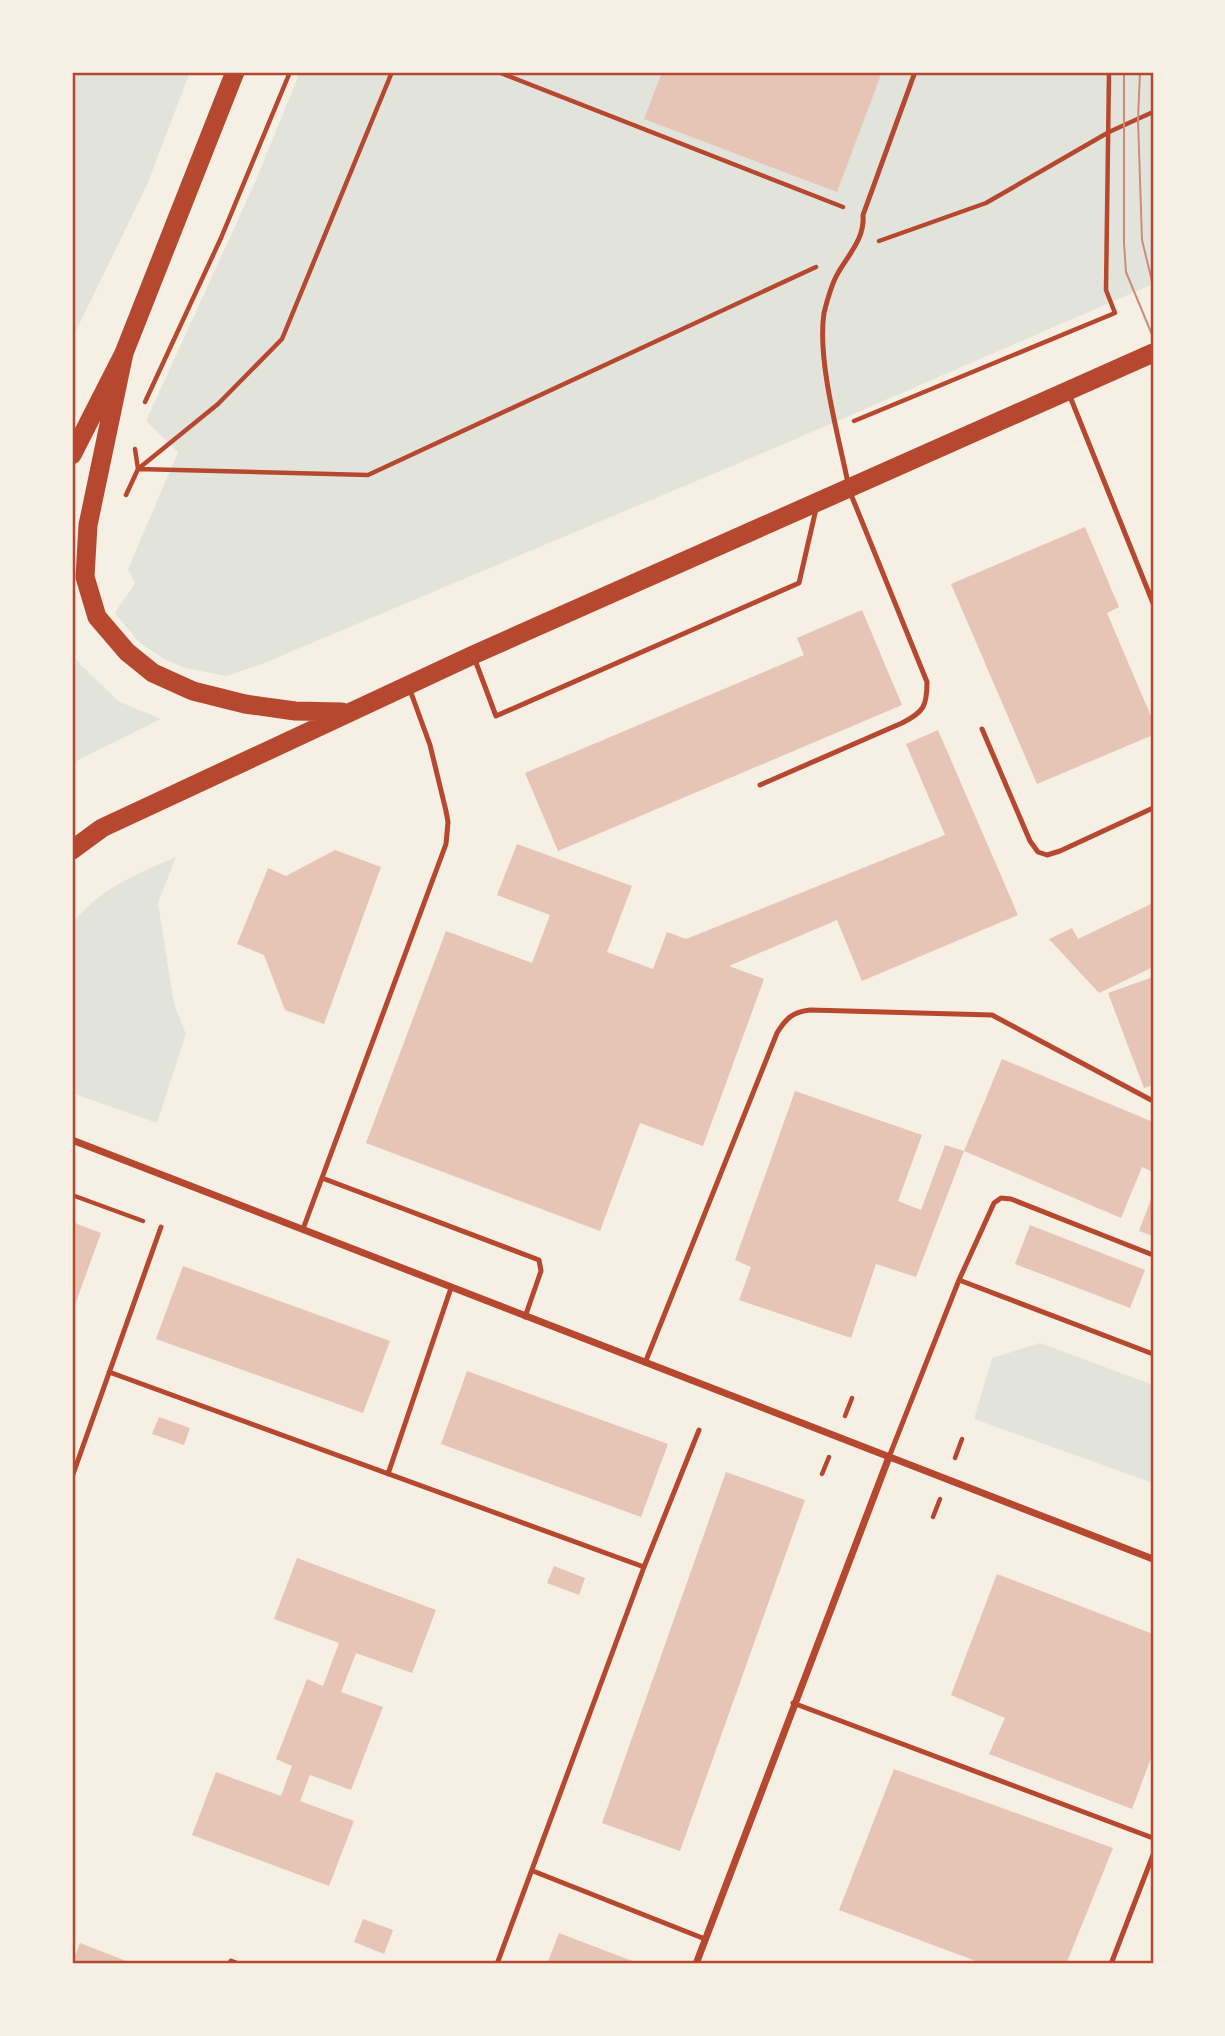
<svg xmlns="http://www.w3.org/2000/svg" width="1225" height="2036" viewBox="0 0 1225 2036" font-family="Mulish,sans-serif">
<style>
.green{fill:#e2e4dc}
.building{fill:#e6c5b7}
.lines{fill:none;stroke-linecap:round;stroke-linejoin:round}
.path{stroke:#b5482f;stroke-width:4.5}
.service{stroke:#b5482f;stroke-width:5}
.minor{stroke:#b5482f;stroke-width:7}
.trunk{stroke:#b5482f;stroke-width:19}
.tram{stroke:#cf8b77;stroke-width:2}
.neatline{fill:none;stroke:#b5482f;stroke-width:2.5}
</style>
<rect width="100%" height="100%" fill="#f6efe4"/>
<path class="green" d="M72 72H190L147 185 72 339Z
M300 72H1153V284L791 441 262 664 227 676 185 668 164 659 139 642 115 613 135 583 128 569 178 452 146 421 256 180Z
M72 652 81 665 118 701 161 719 72 763Z
M176 857 158 903 174 1004 186 1034 157 1123 72 1093V924C100 888 135 875 176 857Z
M1040 1343 1153 1385V1483L974 1419 992 1358Z"/>
<path class="building" d="M662 72H882L837 192 644 119Z
M1085 527 1119 607 1107 613 1153 721V735L1037 784 951 584Z
M862 610 902 705 558 851 525 773 804 655 797 638Z
M938 730 1018 915 862 981 837 920 729 966 764 979 703 1146 640 1123 600 1231 366 1143 446 931 532 963 550 915 497 895 517 844 632 886 607 952 653 969 667 932 686 939 945 835 906 744Z
M335 850 381 867 324 1024 285 1010 264 955 237 944 268 868 286 876Z
M1153 903V967L1099 993 1049 939 1072 928 1078 939Z
M1153 977V1085L1144 1088 1108 993Z
M1002 1059 1153 1122V1172L1142 1167 1121 1218 964 1151 916 1277 876 1264 851 1338 739 1300 751 1267 735 1260 795 1091 922 1135 898 1201 921 1210 945 1145 964 1151Z
M1153 1194V1236L1139 1231Z
M72 1222 101 1233 72 1313Z
M1030 1225 1145 1270 1130 1308 1015 1264Z
M183 1266 390 1341 363 1413 156 1339Z
M467 1371 668 1444 641 1517 441 1444Z
M159 1417 190 1428 184 1445 152 1434Z
M726 1472 805 1500 680 1851 602 1823Z
M297 1558 436 1610 412 1673 356 1653 341 1692 383 1707 351 1790 310 1775 300 1801 354 1821 329 1886 192 1835 216 1772 281 1796 292 1766 276 1759 307 1679 323 1686 339 1643 274 1619Z
M554 1566 585 1578 579 1595 547 1583Z
M997 1574 1153 1634V1759L1151 1758 1132 1809 989 1754 1005 1718 951 1695Z
M894 1769 1113 1848 1066 1964H984L839 1910Z
M363 1919 393 1930 384 1954 354 1942Z
M559 1933 640 1964H547Z
M80 1943 134 1964H72Z"/>
<g class="lines">
<path class="path" d="M498 72 843 207
M879 241 986 203 1109 132 1153 112
M145 402 221 238 290 72
M854 421 1115 313 1106 290 1109 72
M135 449 138 469
M138 469 368 475 816 267
M126 495 138 469 218 404 282 339 392 72
M72 1195 143 1221
M845 1416 852 1398
M955 1458 962 1439
M822 1474 829 1457
M933 1517 940 1499"/>
<path class="service" d="M1069 394 1153 603
M848 483C838 434 817 360 824 313 827 301 832 283 838 273 849 254 865 238 863 215L915 72
M475 660 496 716 799 583 816 509
M982 729 1030 841 1038 852 1047 855 1060 851 1153 808
M760 785 902 723C924 712 927 706 927 682L850 492
M322 1178 539 1260 541 1271 525 1317
M303 1229 446 844 448 822 446 811 430 745 410 690
M959 1280 1153 1354
M645 1363 777 1033C786 1018 793 1012 810 1010L992 1015 1153 1101
M109 1372 644 1567
M889 1457 959 1280 994 1203 1001 1198 1011 1199 1153 1255
M388 1474 451 1288
M72 1477 161 1227
M793 1703 1153 1838
M533 1871 705 1939
M231 1961 239 1964
M497 1964 644 1567 699 1430
M1111 1964 1153 1855"/>
<path class="minor" d="M72 1140 1153 1559
M696 1964 889 1457"/>
<path class="trunk" d="M124 353 88 525 85 577 97 617 127 652 153 673 193 691 245 704 295 711 342 712
M72 455 124 353 235 72
M72 850 102 828 473 655 1153 353"/>
<path class="tram" d="M1124 72V243L1126 272 1153 337
M1140 72 1138 119 1142 240 1153 285"/>
</g>
<rect width="1225" height="2036" fill="none" stroke="#f6efe4" stroke-width="147"/>
<rect x="74" y="74" width="1078" height="1888" class="neatline"/>
</svg>
